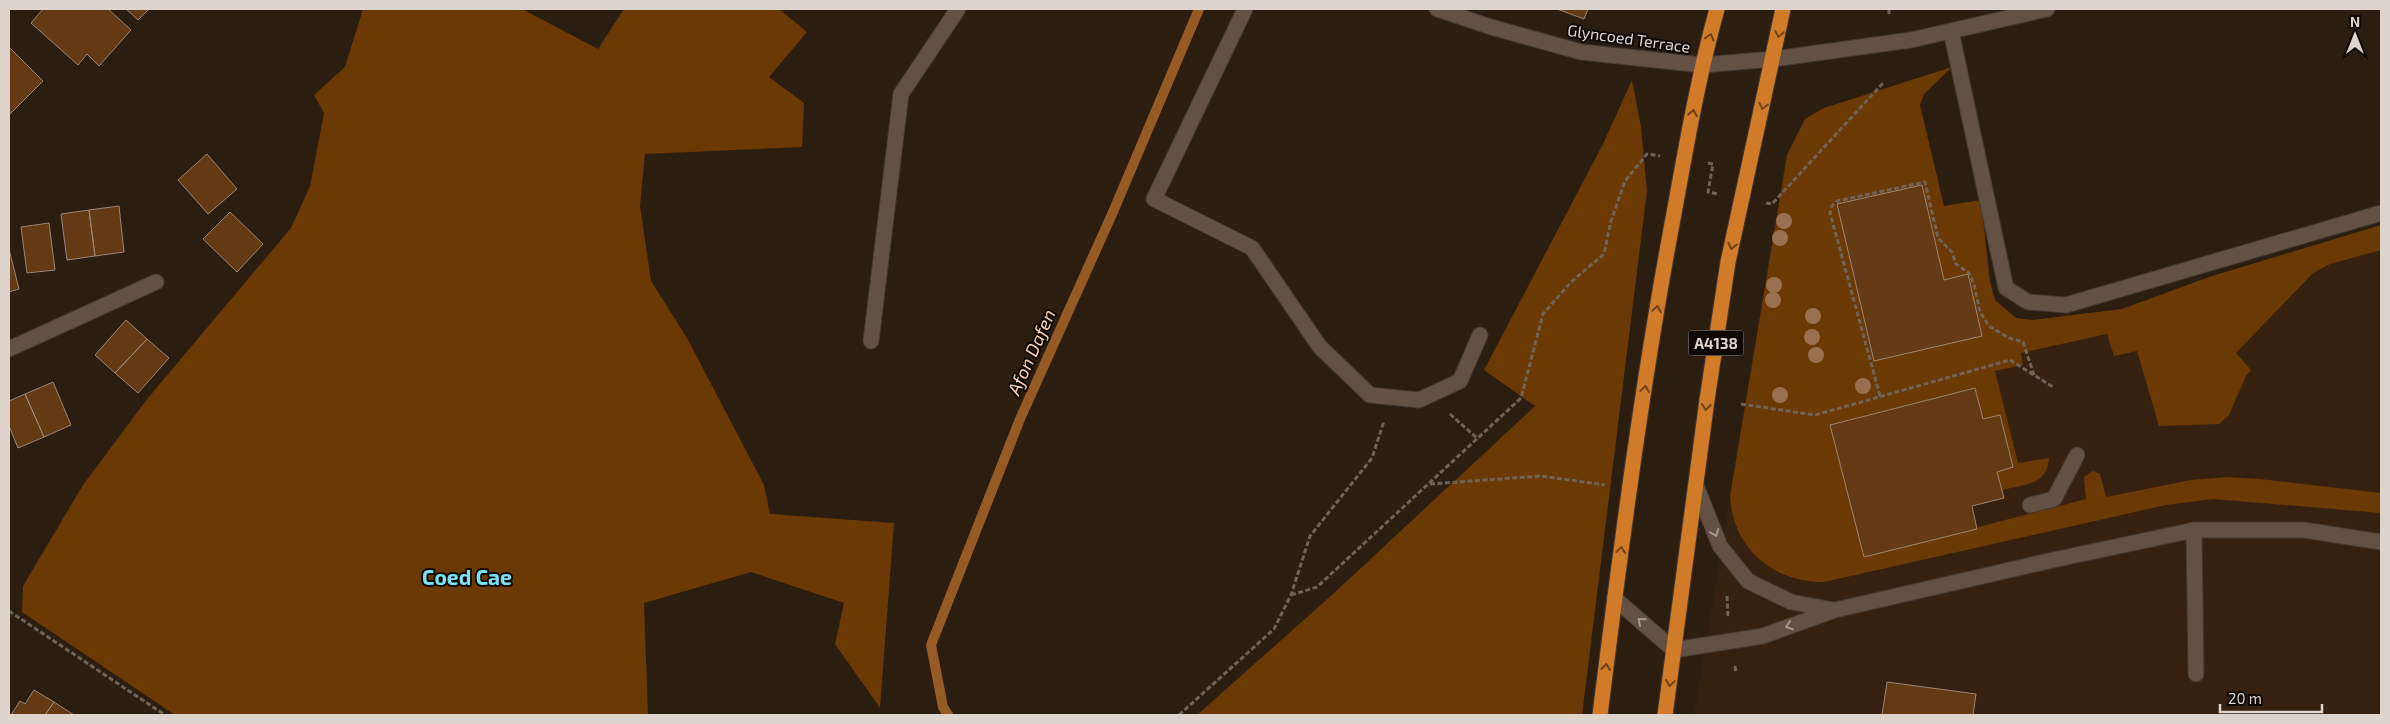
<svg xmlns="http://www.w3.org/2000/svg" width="2390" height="724" viewBox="0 0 2390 724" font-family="'Exo 2',sans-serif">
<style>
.built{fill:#362110}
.green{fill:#6b3903}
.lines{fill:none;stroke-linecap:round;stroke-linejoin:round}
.stream{stroke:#965a24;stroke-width:10}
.building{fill:#643a14;stroke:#998576}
.lane-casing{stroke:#443831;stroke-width:17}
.street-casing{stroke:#443831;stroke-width:17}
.secondary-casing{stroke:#443831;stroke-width:17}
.highway-casing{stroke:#443831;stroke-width:17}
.path{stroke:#6f6257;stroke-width:3;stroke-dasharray:5 2.5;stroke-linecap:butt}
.lane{stroke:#635143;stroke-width:15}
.street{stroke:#635143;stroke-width:15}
.secondary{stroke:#635143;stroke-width:15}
.highway{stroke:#d17b28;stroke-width:15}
.tree{fill:#997150}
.oneway{stroke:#704216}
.oneway2{stroke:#a7998e}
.labels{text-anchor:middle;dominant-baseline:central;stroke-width:4;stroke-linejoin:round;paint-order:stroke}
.shield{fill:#0f0905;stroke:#a09790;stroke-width:1}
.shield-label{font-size:15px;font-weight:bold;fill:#ded4cc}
.street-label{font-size:16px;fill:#ded4cc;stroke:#0f0905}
.water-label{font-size:18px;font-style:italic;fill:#fed3b3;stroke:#0f0905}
.district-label{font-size:21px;font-weight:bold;fill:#7ae3f4;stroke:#0f0905}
</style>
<rect width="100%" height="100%" fill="#2c1d11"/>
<path class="built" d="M1952 67 1924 94 1920 106 1944 206 1981 200 1990 282 1995 300 2016 318 2033 320 2122 309 2381 225V715H1694L1787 155 1808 116 1824 108Z"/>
<path class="green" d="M363 9H522L598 49 624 9H779L807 32 769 77 804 103 802 147 645 154 640 206 651 281 687 338 764 485 770 514 894 523 880 708 835 644 844 603 751 572 644 603 648 715H175L22 612 23 586 83 485 148 398 291 228 310 186 324 113 314 95 345 67Z
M1952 67 1924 94 1920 105 1944 206 1981 200 1990 282 1995 300 2016 318 2033 320 2122 309 2209 277 2381 225V250L2330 264 2313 273 2236 353 2251 370 2246 376 2229 415 2219 424 2159 426 2137 351 2114 356 2107 334 2021 353 2023 365 1995 371 2018 463 2049 458C2047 486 2025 484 2002 490L1997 472 2013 467 2000 415 1983 419 1975 388 1830 425 1864 557 2086 499 2084 477 2093 471 2100 474 2106 497 2191 480 2227 477 2260 479 2381 493V513L2213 499 2166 505 1824 582C1773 582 1733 549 1730 496L1787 155 1805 119 1824 108Z
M1632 80 1641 127 1647 191 1582 715H1197L1333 594 1535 406 1484 370 1603 144Z"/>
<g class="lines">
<path class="stream" d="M948 715 943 707 931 645 1020 419 1113 212 1199 9"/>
</g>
<path class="building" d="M43 9H108L131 30 99 66 87 54 78 65 31 23Z
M126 9H149L138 20Z
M1557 9H1588L1584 19Z
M9 47 43 81 9 115Z
M207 154 237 189 208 214 178 180Z
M1922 185 1944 280 1968 274 1982 336 1874 361 1837 204Z
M119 206 124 252 95 256 89 210Z
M89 210 95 256 67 260 61 214Z
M230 212 263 244 237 272 203 239Z
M49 223 55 270 27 273 21 227Z
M9 249 19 289 9 292Z
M126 320 147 339 115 373 95 355Z
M147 339 169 358 138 393 115 373Z
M53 382 71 425 44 437 25 394Z
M1975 388 1983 419 2000 415 2013 467 1997 472 2004 498 1972 506 1977 529 1864 557 1830 425Z
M25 394 44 437 18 448 9 426V401Z
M1887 682 1976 694 1973 715H1882Z
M34 690 54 702 45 715H11L20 701 25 704Z
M54 702 74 715H45Z"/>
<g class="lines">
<g class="lane-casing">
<path id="lane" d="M1245 9 1154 199 1252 248 1320 347 1370 395 1419 400 1460 381 1480 335
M1951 31 2006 288 2028 302 2066 305 2381 213
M871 341 901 94 958 9
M2030 505 2054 499 2077 455
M2194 530 2196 674"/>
</g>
<g class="street-casing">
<path id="street" d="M9 349 156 282
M1697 488 1720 546 1748 581 1791 602 1834 610
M1614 598 1674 650 1763 636 1835 610 2053 560 2194 530H2304L2381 542"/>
</g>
<g class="secondary-casing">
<path id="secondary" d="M1437 9 1491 27 1581 52 1702 65 1774 59 1911 40 2047 9"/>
</g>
<g class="highway-casing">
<path id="highway" d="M1600 715C1621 546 1643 376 1675 208 1687 141 1699 74 1717 9
M1665 715 1707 400 1728 262 1783 9"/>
</g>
<path class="path" d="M1889 9V16
M1708 163 1713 164 1708 192 1718 194
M1766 203 1772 204 1883 83
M1880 396 1830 213 1832 206 1837 201 1925 182 1938 238 1952 252 1956 264 1969 273 1974 284 1980 312 1989 326 2009 338 2023 342 2034 375
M1741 404 1815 415 2010 360 2053 387
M1450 414 1478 439
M1430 484 1541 476 1605 485
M1291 595 1317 587 1521 398 1543 314 1571 282 1604 254 1611 221 1625 181 1647 154 1660 156
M1727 596 1728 617
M9 611 165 715
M1735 666 1736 673
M1179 715 1274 629 1291 595 1310 536 1372 458 1384 421"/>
<use href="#lane" class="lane"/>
<use href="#street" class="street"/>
<use href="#secondary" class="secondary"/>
<use href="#highway" class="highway"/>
</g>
<g class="tree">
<circle cx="1784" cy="221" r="8"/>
<circle cx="1780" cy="238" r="8"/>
<circle cx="1774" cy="285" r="8"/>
<circle cx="1773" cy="300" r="8"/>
<circle cx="1813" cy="316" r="8"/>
<circle cx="1812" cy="337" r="8"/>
<circle cx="1816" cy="355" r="8"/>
<circle cx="1863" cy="386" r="8"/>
<circle cx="1780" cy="395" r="8"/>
</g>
<defs><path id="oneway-chevron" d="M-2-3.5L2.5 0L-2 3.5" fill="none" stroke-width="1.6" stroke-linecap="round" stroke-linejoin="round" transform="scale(1.25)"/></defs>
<g class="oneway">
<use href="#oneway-chevron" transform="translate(1779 34) rotate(100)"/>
<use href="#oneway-chevron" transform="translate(1710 37) rotate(-75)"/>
<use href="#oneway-chevron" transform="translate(1763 106) rotate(103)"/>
<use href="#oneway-chevron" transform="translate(1693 113) rotate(-79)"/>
<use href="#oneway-chevron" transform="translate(1732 246) rotate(102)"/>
<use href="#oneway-chevron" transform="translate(1657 309) rotate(-81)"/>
<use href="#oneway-chevron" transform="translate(1645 389) rotate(-82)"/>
<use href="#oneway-chevron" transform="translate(1706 407) rotate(97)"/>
<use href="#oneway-chevron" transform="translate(1621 550) rotate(-82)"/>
<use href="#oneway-chevron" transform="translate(1606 667) rotate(-83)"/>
<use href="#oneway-chevron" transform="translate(1670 683) rotate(98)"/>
</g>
<g class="oneway2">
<use href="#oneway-chevron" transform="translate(1715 533) rotate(69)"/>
<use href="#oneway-chevron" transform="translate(1641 621) rotate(-139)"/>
<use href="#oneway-chevron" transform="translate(1789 626) rotate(161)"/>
</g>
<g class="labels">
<rect class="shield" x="1688.5" y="330.5" width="55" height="25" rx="4"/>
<g class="shield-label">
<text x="1716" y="343">A4138</text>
</g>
<g class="street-label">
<text transform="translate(1629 38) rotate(8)">Glyncoed Terrace</text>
</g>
<g class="water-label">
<text transform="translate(1031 352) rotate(-66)">Afon Dafen</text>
</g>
<g class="district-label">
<text x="467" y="576">Coed Cae</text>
</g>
</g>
<rect width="2390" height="724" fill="none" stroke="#ded4cc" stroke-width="20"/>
<g transform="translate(2355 35)" stroke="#0f0905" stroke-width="4" paint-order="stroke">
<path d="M0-4L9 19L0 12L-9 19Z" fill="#ded4cc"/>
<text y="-8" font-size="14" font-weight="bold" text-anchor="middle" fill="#ded4cc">N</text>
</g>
<path d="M2220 704v8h102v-8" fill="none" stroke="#ded4cc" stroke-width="2.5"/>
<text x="2228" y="704" font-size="15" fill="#ded4cc" stroke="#0f0905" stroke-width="4" paint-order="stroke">20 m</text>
</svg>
